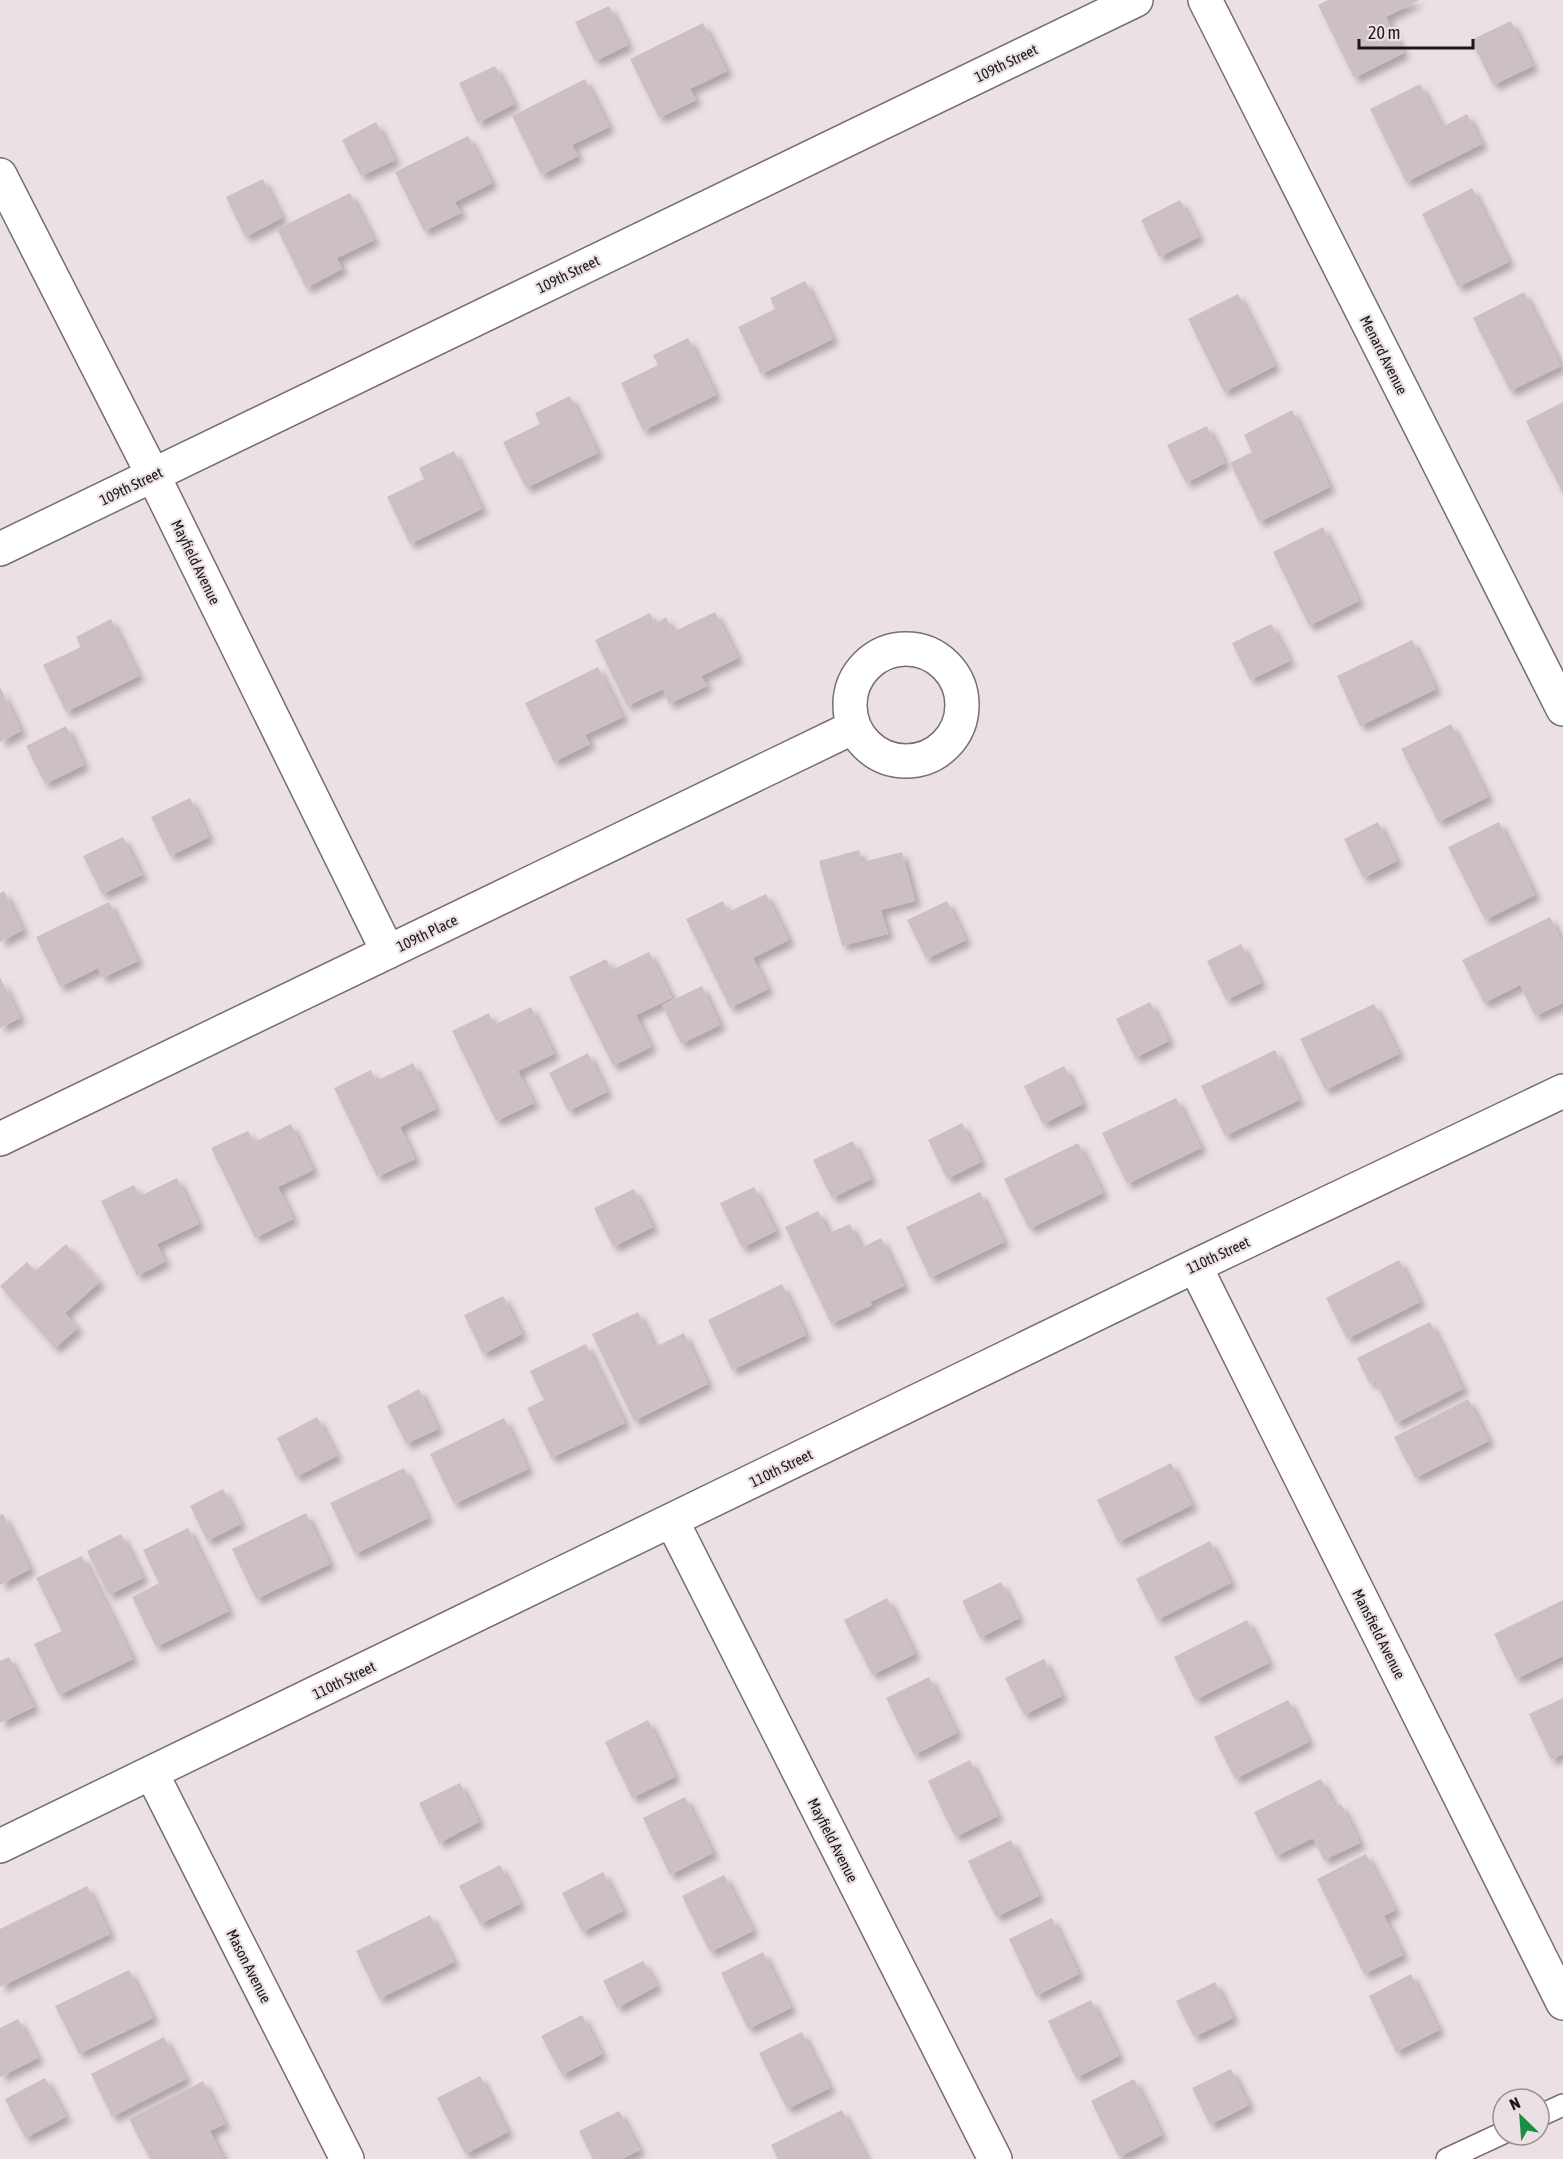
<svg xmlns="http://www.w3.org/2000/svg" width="1563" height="2159" viewBox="0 0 1563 2159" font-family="'Asap Condensed',sans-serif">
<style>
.building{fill:#ccc0c4;filter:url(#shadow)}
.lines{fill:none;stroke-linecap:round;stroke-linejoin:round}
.lane-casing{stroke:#786e71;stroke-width:24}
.street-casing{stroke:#786e71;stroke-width:36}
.lane{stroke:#fff;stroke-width:21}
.street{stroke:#fff;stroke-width:33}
.labels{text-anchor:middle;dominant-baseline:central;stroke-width:4.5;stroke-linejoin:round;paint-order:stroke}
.street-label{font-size:15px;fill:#1c1819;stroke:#ebe0e3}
</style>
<defs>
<filter id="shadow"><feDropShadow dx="5.5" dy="5.5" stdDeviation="3" flood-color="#0004"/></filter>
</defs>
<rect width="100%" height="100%" fill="#ebe0e3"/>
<path class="building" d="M1328 0H1419L1386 17 1404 53 1354 78 1318 5Z
M609 6 628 45 595 61 575 22Z
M1511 21 1533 66 1493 85 1471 40Z
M703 23 727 71 690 89 696 100 659 118 630 59Z
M495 66 514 104 478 123 459 83Z
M585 79 609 127 572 145 578 156 541 175 512 116Z
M1420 84 1442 127 1467 114 1482 144 1406 182 1370 109Z
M376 122 395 160 361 176 342 140Z
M468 136 492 183 455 202 461 213 424 231 395 172Z
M263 179 282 218 245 237 226 197Z
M1472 188 1509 262 1458 287 1422 214Z
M350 193 374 240 337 258 342 269 306 288 277 229Z
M1180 200 1199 237 1159 257 1141 220Z
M805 281 833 339 761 374 738 327 775 309 770 298Z
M1524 292 1561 366 1510 391 1473 318Z
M1238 294 1275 366 1224 392 1188 319Z
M688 338 716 395 643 431 621 383 658 365 653 355Z
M570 396 598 453 526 488 503 442 540 424 535 413Z
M1563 402V494L1526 421Z
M1292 410 1330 487 1259 522 1230 463 1252 452 1244 435Z
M1207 426 1225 463 1186 483 1167 445Z
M454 451 482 509 410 544 387 497 424 479 419 468Z
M1323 527 1359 601 1309 626 1273 552Z
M715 612 738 658 701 676 707 686 669 704 663 689 627 706 595 640 650 613 655 624 666 617 673 632Z
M111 619 139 676 66 712 43 665 81 647 76 637Z
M1271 624 1290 661 1250 680 1232 643Z
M1412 640 1436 689 1360 726 1337 676Z
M598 667 623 717 585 735 590 744 554 762 525 703Z
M0 687 21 731 0 742Z
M1451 724 1488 797 1438 822 1401 749Z
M66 726 84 765 45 784 26 746Z
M190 798 209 837 170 856 151 817Z
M1378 822 1397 861 1363 878 1344 839Z
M1499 822 1535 895 1485 920 1448 847Z
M123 837 142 875 102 894 83 856Z
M859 850 862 862 902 852 915 901 881 910 888 934 842 946 819 861Z
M4 891 23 930 0 942V893Z
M766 894 789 940 753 958 768 989 730 1008 686 919 723 901 728 912Z
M947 901 966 940 926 959 907 920Z
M109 902 138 961 102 978 98 968 60 987 36 937Z
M1550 917 1563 944V1003L1535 1016 1520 985 1484 1003 1462 960Z
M1241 944 1261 983 1226 1000 1207 961Z
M649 952 672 998 636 1015 651 1047 613 1066 569 977 606 959 612 970Z
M0 977 20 1018 0 1028Z
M702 986 720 1025 681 1044 662 1005Z
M1150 1002 1169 1041 1135 1058 1116 1019Z
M1374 1004 1399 1054 1325 1090 1300 1039Z
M531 1007 554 1054 518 1071 534 1103 496 1121 452 1031 489 1013 494 1025Z
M1275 1050 1299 1100 1225 1136 1201 1086Z
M588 1053 607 1092 568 1111 549 1073Z
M413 1063 436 1109 400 1127 415 1159 377 1177 334 1088 371 1070 376 1081Z
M1064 1066 1083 1104 1043 1124 1024 1086Z
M1176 1098 1201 1148 1127 1184 1102 1133Z
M962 1123 981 1162 947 1179 928 1140Z
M291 1124 313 1170 278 1187 293 1219 255 1238 211 1148 248 1131 254 1142Z
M853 1141 871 1179 832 1198 813 1160Z
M1078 1143 1103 1193 1029 1229 1004 1179Z
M177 1178 199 1224 157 1244 165 1262 137 1276 101 1201 134 1185 140 1196Z
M754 1187 776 1231 742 1248 720 1203Z
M634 1189 653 1227 613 1247 594 1208Z
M980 1192 1004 1242 930 1278 906 1227Z
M818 1211 829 1233 850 1224 861 1248 881 1238 904 1286 870 1302 872 1305 831 1324 785 1227Z
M66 1244 100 1282 65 1313 78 1328 55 1348 0 1286 27 1262 35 1271Z
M1399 1260 1420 1302 1347 1339 1326 1298Z
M782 1284 806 1335 732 1370 708 1320Z
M503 1296 522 1334 483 1354 464 1315Z
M638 1312 655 1347 684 1333 708 1384 634 1421 592 1334Z
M1430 1322 1463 1389 1396 1423 1375 1381 1370 1384 1357 1358Z
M586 1344 625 1423 551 1458 527 1408 544 1400 530 1371Z
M419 1389 438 1429 406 1444 387 1406Z
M1468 1399 1489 1441 1415 1478 1394 1437Z
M317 1417 337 1456 296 1477 277 1438Z
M504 1418 528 1469 454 1504 430 1454Z
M1171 1463 1192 1505 1118 1542 1097 1500Z
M404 1468 428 1518 355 1554 330 1503Z
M223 1489 241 1524 207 1541 190 1506Z
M306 1513 330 1564 256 1599 232 1549Z
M3 1514 30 1569 0 1585V1515Z
M188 1528 229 1611 156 1647 132 1597 159 1583 143 1550Z
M121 1534 143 1578 109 1595 87 1551Z
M1210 1541 1231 1583 1157 1620 1136 1579Z
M82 1556 133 1659 59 1695 34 1644 62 1631 36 1578Z
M1001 1582 1019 1618 980 1638 962 1601Z
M887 1598 915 1654 872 1675 844 1620Z
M1563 1600V1656L1516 1679 1494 1634Z
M1247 1620 1269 1663 1195 1700 1174 1657Z
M9 1657 34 1707 0 1723V1661Z
M1044 1659 1062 1696 1024 1715 1005 1678Z
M929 1677 957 1733 914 1755 886 1698Z
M1563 1698V1754L1551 1760 1529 1714Z
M1288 1700 1309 1742 1235 1779 1214 1737Z
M648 1720 675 1777 632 1798 605 1742Z
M970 1760 998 1816 955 1837 928 1781Z
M1321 1779 1335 1807 1341 1804 1360 1843 1324 1860 1313 1838 1276 1856 1254 1812Z
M460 1783 479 1822 439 1843 419 1803Z
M685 1797 713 1853 670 1875 643 1818Z
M1011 1840 1039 1896 996 1917 968 1861Z
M1366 1854 1395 1910 1384 1916 1403 1955 1364 1974 1317 1879Z
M500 1865 520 1904 480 1924 459 1886Z
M603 1872 623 1911 582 1932 562 1893Z
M724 1875 753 1931 710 1952 682 1896Z
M87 1886 110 1934 0 1987V1929Z
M430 1915 454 1962 379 1999 356 1951Z
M1052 1918 1079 1974 1036 1996 1009 1939Z
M763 1952 791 2008 748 2029 721 1973Z
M643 1961 657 1986 617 2008 603 1981Z
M129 1970 153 2018 79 2054 55 2006Z
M1411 1974 1439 2030 1396 2052 1369 1996Z
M1215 1982 1233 2018 1194 2037 1176 2001Z
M1091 2000 1119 2056 1076 2078 1048 2021Z
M582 2015 602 2054 562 2075 541 2036Z
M18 2019 38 2058 0 2077V2028Z
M802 2032 830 2088 787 2109 759 2053Z
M164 2037 186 2079 112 2117 91 2074Z
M1231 2069 1249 2105 1210 2125 1192 2088Z
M480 2076 508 2132 465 2154 437 2098Z
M45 2078 66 2117 25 2138 5 2099Z
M1134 2079 1162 2135 1119 2157 1091 2101Z
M203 2081 225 2124 210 2131 224 2159H150L129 2119Z
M842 2110 867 2159H778L771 2145Z
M619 2111 640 2150 622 2159H593L579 2131Z"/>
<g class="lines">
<g class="lane-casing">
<path id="lane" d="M1539 2116 1563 2105
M1447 2159 1503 2133"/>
</g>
<g class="street-casing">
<path id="street" d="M1205 0 1563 709
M0 175 153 475 388 952
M0 549 1136 0
M850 705a56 56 0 1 1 112 0a56 56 0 1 1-112 0Z
M0 1139 854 727
M1195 1266 1563 2003
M672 1521 995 2159
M152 1774 347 2159
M0 1846 1195 1266 1563 1091"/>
</g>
<use href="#lane" class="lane"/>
<use href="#street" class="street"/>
</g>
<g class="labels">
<g class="street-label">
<text transform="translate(1006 63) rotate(-26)">109th Street</text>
<text transform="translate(568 274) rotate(-26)">109th Street</text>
<text transform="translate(1384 355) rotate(63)">Menard Avenue</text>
<text transform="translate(131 486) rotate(-26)">109th Street</text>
<text transform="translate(196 562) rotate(64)">Mayfield Avenue</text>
<text transform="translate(427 933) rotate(-26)">109th Place</text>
<text transform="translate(1218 1255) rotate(-25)">110th Street</text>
<text transform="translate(781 1468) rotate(-26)">110th Street</text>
<text transform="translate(1379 1634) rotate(63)">Mansfield Avenue</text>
<text transform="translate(344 1680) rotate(-26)">110th Street</text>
<text transform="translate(833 1840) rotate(63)">Mayfield Avenue</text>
<text transform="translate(249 1966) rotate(63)">Mason Avenue</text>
</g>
</g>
<g transform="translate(1521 2117) rotate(335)"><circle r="28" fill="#ebe0e3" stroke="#989092" stroke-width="1.5"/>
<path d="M0-4.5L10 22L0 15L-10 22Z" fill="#1d8c45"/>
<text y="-9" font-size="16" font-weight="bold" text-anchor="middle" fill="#1c1819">N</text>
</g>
<path d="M1359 39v9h114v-9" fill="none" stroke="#1c1819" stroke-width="3"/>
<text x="1368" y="39" font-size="18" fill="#1c1819" stroke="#ebe0e3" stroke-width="4.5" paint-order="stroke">20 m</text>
</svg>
